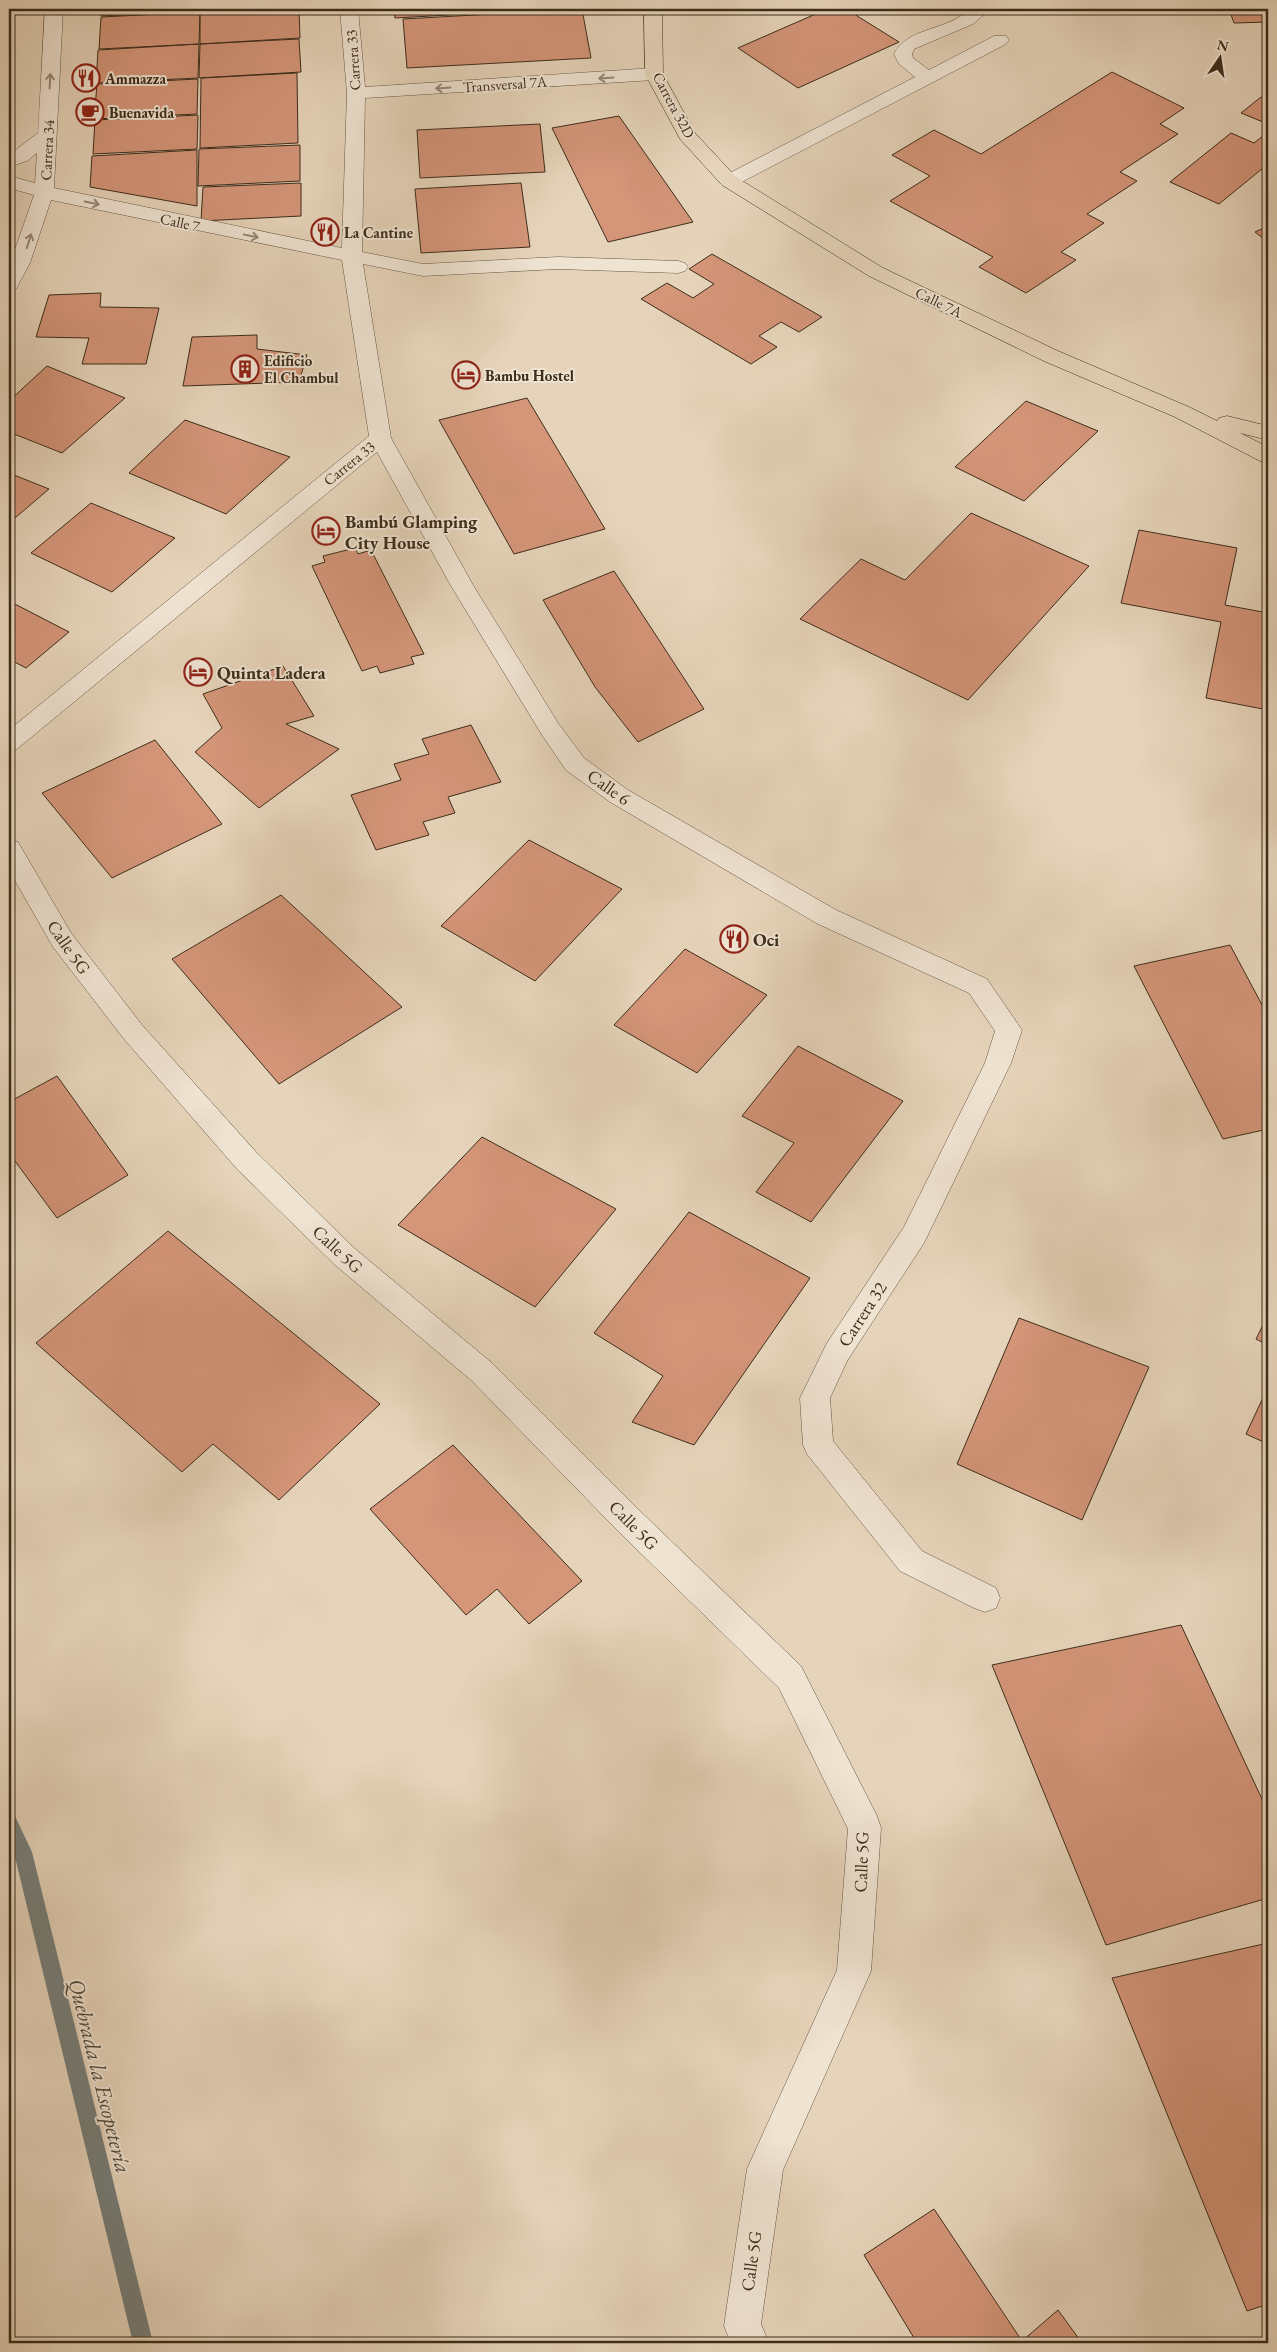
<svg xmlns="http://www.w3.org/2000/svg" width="1277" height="2352" viewBox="0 0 1277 2352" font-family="'EB Garamond',serif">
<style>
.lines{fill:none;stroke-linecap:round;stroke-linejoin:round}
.stream{fill:#767f7b;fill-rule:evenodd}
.building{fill:#d49579;stroke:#3c2d1a}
.minor-casing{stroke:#665742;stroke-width:1}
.major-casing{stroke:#3c2d1a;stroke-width:1}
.minor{fill:#efe3d2;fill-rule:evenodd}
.major{fill:#e6d4ba;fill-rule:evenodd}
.oneway{stroke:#968876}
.labels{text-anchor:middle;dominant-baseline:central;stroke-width:4;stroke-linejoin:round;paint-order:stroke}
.far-street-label{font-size:15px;fill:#3c2d1a;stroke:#efe3d2}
.far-poi-label{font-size:15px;font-weight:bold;fill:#3c2d1a;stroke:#efe3d2;text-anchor:start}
.poi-label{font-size:18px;font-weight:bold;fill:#3c2d1a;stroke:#efe3d2;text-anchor:start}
.street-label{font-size:18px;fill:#3c2d1a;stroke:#efe3d2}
.near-water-label{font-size:22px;font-style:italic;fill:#4f483a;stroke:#efe3d2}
</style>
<rect width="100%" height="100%" fill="#e6d4ba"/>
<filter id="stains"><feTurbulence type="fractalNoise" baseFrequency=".004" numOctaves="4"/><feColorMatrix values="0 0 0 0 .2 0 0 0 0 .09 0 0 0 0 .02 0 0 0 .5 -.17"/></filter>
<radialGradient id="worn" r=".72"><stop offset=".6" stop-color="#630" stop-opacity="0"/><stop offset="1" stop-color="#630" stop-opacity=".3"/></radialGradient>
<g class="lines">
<path class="stream" d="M9 1813 15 1816 32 1852 153 2343H133L14 1853 9 1841Z"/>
</g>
<path class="building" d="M101 9H200V11L101 16Z
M251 9H299L300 38 200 44V11Z
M394 9H501L502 12 395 18Z
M582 9 591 58 407 68 403 19Z
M827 9H846L899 42 798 88 738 48Z
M1229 9H1268V22L1234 23Z
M200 12 199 44 99 49 101 17Z
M299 39 301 72 199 78 200 44Z
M199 44 198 78 96 83 98 50Z
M1112 72 1184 108 1160 124 1178 134 1120 172 1137 181 1087 214 1104 223 1061 252 1076 260 1026 293 979 267 993 257 890 201 930 176 892 155 934 130 981 154Z
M297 73 298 143 200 148 201 78Z
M198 79 197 114 94 119 97 84Z
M1261 97 1268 101V124L1241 113Z
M198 115 197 149 93 154 95 120Z
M619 116 693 222 608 242 552 128Z
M540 124 545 172 420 178 417 130Z
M1268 132V164L1219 204 1170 182 1231 133 1254 143Z
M300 145V181L198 186 199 149Z
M197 150V206L90 187 92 156Z
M301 183V216L201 221 203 187Z
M521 183 530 247 421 253 415 189Z
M1268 226V242L1255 232Z
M712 254 822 317 799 332 781 322 759 336 777 347 751 364 641 299 667 283 693 298 714 284 689 269Z
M101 293 100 307 159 308 146 364H82L89 338 36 337 49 295Z
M257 335V349L307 355 299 382 183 386 192 337Z
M47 366 125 398 62 453 9 432V401Z
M527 398 605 529 514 554 439 420Z
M1026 401 1098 431 1024 501 955 467Z
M185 420 290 457 226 514 129 473Z
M9 473 49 489 9 523Z
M91 503 175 538 112 592 31 553Z
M971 513 1089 566 968 700 800 619 861 559 905 580Z
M1139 530 1237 548 1225 605 1268 613V710L1206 698 1221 622 1121 603Z
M355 548 358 554 371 550 424 654 411 657 414 664 380 673 377 666 362 671 312 566 325 562 323 556Z
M614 571 704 709 638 742 595 687 543 600Z
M9 601 69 632 26 668 9 659Z
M283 666 314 716 286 724 339 749 259 808 195 752 222 728 203 694Z
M471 725 501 782 448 797 455 813 423 822 429 835 376 850 351 795 401 780 394 764 429 754 422 739Z
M155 740 222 824 112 878 42 793Z
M529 840 622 889 535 981 441 926Z
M281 895 402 1007 279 1084 172 959Z
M1230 945 1268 1016V1129L1223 1139 1134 966Z
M685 949 767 995 697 1073 614 1025Z
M798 1046 903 1101 811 1222 756 1192 794 1143 742 1116Z
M57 1076 128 1175 57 1218 9 1153V1102Z
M482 1137 616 1209 535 1307 398 1225Z
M689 1212 810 1278 694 1445 632 1422 663 1376 594 1333Z
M168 1231 380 1404 279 1500 213 1444 182 1472 36 1343Z
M1268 1315V1345L1256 1339Z
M1019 1318 1149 1367 1082 1520 957 1464Z
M1268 1387V1444L1246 1434Z
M453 1445 582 1581 529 1624 497 1589 466 1615 370 1509Z
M1181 1625 1268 1812V1898L1106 1945 992 1665Z
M1268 1943V2304L1247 2311 1112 1978Z
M934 2209 1022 2341 1058 2310 1082 2343H917L864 2255Z"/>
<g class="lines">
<g class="minor-casing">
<path id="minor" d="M45 9H63L54 188 342 248 347 93 340 9H358L365 87 654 68 661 70 663 74 661 78 654 80 365 98 362 252 423 264 558 257 678 261 685 263 688 267 685 271 678 273 558 269 423 276 363 264 391 438 473 585 558 723 584 758 628 790 836 910 987 979 1022 1030 1011 1063 924 1243 847 1361 830 1398 833 1441 922 1551 996 1588 1000 1598 996 1608 985 1612 974 1608 900 1571 807 1454 803 1445 800 1398 827 1343 904 1227 985 1063 995 1031 969 993 818 924 610 802 566 770 542 735 451 586 377 452 17 749 9 752V730L369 436 342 260 51 200 30 263 16 289 9 291V267L34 195 9 188V176L35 183 37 153 27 161 9 167V155L38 133Z
M969 9H987V12L973 24 914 49 912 54 913 58 929 70 994 36H1006L1009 40 1006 44 736 185 729 187 722 185 719 181 722 177 915 77 899 64 894 54C908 26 950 31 969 9Z
M9 840 18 842 71 933 142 1025 257 1153 354 1248 492 1363 641 1512 801 1666 877 1816 881 1828 871 1971 783 2170 761 2324 769 2343H731L724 2326 747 2169 837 1970 848 1829 779 1688 619 1532 472 1381 334 1264 237 1169 124 1039 53 947 9 870Z"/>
</g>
<g class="major-casing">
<path id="major" d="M644 9H662L663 74 695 133 736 177 883 268 1058 351 1189 407 1217 421 1219 418 1227 416 1268 426V440L1240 433 1268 447V463L1260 461 1175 417 1044 361 869 276 722 185 680 139 645 74Z"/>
</g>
<use href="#minor" class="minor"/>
<use href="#major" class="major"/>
</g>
<defs><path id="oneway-shaft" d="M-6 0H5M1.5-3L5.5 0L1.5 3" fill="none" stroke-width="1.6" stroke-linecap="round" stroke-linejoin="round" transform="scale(1.25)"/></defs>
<g class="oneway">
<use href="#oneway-shaft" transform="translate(606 78) rotate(176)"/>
<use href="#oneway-shaft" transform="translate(50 81) rotate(-87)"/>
<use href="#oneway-shaft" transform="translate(443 88) rotate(176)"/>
<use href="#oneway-shaft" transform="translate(92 203) rotate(12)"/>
<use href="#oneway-shaft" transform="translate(251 236) rotate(12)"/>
<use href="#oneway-shaft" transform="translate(29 241) rotate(-73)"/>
</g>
<defs>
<g id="restaurant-ring" transform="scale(1.4375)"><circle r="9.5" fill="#efe3d2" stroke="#8f2418" stroke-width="1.5"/><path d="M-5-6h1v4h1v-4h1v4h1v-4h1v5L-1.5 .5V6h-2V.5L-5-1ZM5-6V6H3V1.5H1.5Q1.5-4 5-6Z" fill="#8f2418"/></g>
<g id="cafe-ring" transform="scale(1.4375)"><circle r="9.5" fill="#efe3d2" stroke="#8f2418" stroke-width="1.5"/><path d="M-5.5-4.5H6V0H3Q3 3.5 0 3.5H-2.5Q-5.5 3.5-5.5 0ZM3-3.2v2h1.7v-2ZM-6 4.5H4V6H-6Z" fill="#8f2418"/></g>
<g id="building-ring" transform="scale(1.4375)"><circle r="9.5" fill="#efe3d2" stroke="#8f2418" stroke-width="1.5"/><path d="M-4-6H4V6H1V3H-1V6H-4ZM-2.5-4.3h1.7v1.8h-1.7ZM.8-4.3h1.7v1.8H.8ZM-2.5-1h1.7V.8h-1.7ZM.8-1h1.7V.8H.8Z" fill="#8f2418"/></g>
<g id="hotel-ring" transform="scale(1.4375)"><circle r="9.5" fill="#efe3d2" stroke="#8f2418" stroke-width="1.5"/><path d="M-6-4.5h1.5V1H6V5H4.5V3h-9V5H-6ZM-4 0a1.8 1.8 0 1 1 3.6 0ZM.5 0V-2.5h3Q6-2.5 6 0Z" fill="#8f2418"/></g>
</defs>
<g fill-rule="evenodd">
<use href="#restaurant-ring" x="86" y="78"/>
<use href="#cafe-ring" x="90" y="112"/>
<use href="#restaurant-ring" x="325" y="232"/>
<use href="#building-ring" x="245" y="369"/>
<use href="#hotel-ring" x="466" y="375"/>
<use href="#hotel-ring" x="326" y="531"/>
<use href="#hotel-ring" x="198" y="672"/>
<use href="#restaurant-ring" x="734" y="939"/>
</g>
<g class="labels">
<g class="far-street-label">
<text transform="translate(353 60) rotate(-94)">Carrera 33</text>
<text transform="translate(505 84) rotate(-4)">Transversal 7A</text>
<text transform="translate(674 105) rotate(62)">Carrera 32D</text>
<text transform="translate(47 150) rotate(-87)">Carrera 34</text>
<text transform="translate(180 222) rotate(12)">Calle 7</text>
<text transform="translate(939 302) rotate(26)">Calle 7A</text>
<text transform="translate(349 463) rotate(-39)">Carrera 33</text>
</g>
<g class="far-poi-label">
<text x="105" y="78">Ammazza</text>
<text x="109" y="112">Buenavida</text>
<text x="344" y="232">La Cantine</text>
<text x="264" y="360">Edificio<tspan x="264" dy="17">El Chambul</tspan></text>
<text x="485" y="375">Bambu Hostel</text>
</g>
<g class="poi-label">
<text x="345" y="521">Bambú Glamping<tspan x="345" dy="21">City House</tspan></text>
<text x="217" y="672">Quinta Ladera</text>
<text x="753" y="939">Oci</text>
</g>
<g class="street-label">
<text transform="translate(609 787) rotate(35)">Calle 6</text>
<text transform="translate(69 947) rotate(55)">Calle 5G</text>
<text transform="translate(338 1249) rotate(43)">Calle 5G</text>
<text transform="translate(862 1314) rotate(-57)">Carrera 32</text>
<text transform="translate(634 1525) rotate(45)">Calle 5G</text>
<text transform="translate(861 1862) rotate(-88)">Calle 5G</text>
<text transform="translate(751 2261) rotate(-82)">Calle 5G</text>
</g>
<g class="near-water-label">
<text transform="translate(100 2076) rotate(76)">Quebrada la Escopetería</text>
</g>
</g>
<rect width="1277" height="2352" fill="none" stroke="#e6d4ba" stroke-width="30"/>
<rect x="10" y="10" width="1257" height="2332" fill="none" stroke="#3c2d1a" stroke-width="2.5"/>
<rect x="15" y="15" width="1247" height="2322" fill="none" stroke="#3c2d1a"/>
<g transform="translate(1220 58) rotate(13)" stroke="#efe3d2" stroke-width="4" paint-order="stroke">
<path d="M0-4L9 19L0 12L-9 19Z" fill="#3c2d1a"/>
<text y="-8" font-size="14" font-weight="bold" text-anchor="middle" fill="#3c2d1a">N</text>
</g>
<rect width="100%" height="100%" filter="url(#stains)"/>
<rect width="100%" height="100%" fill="url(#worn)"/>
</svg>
